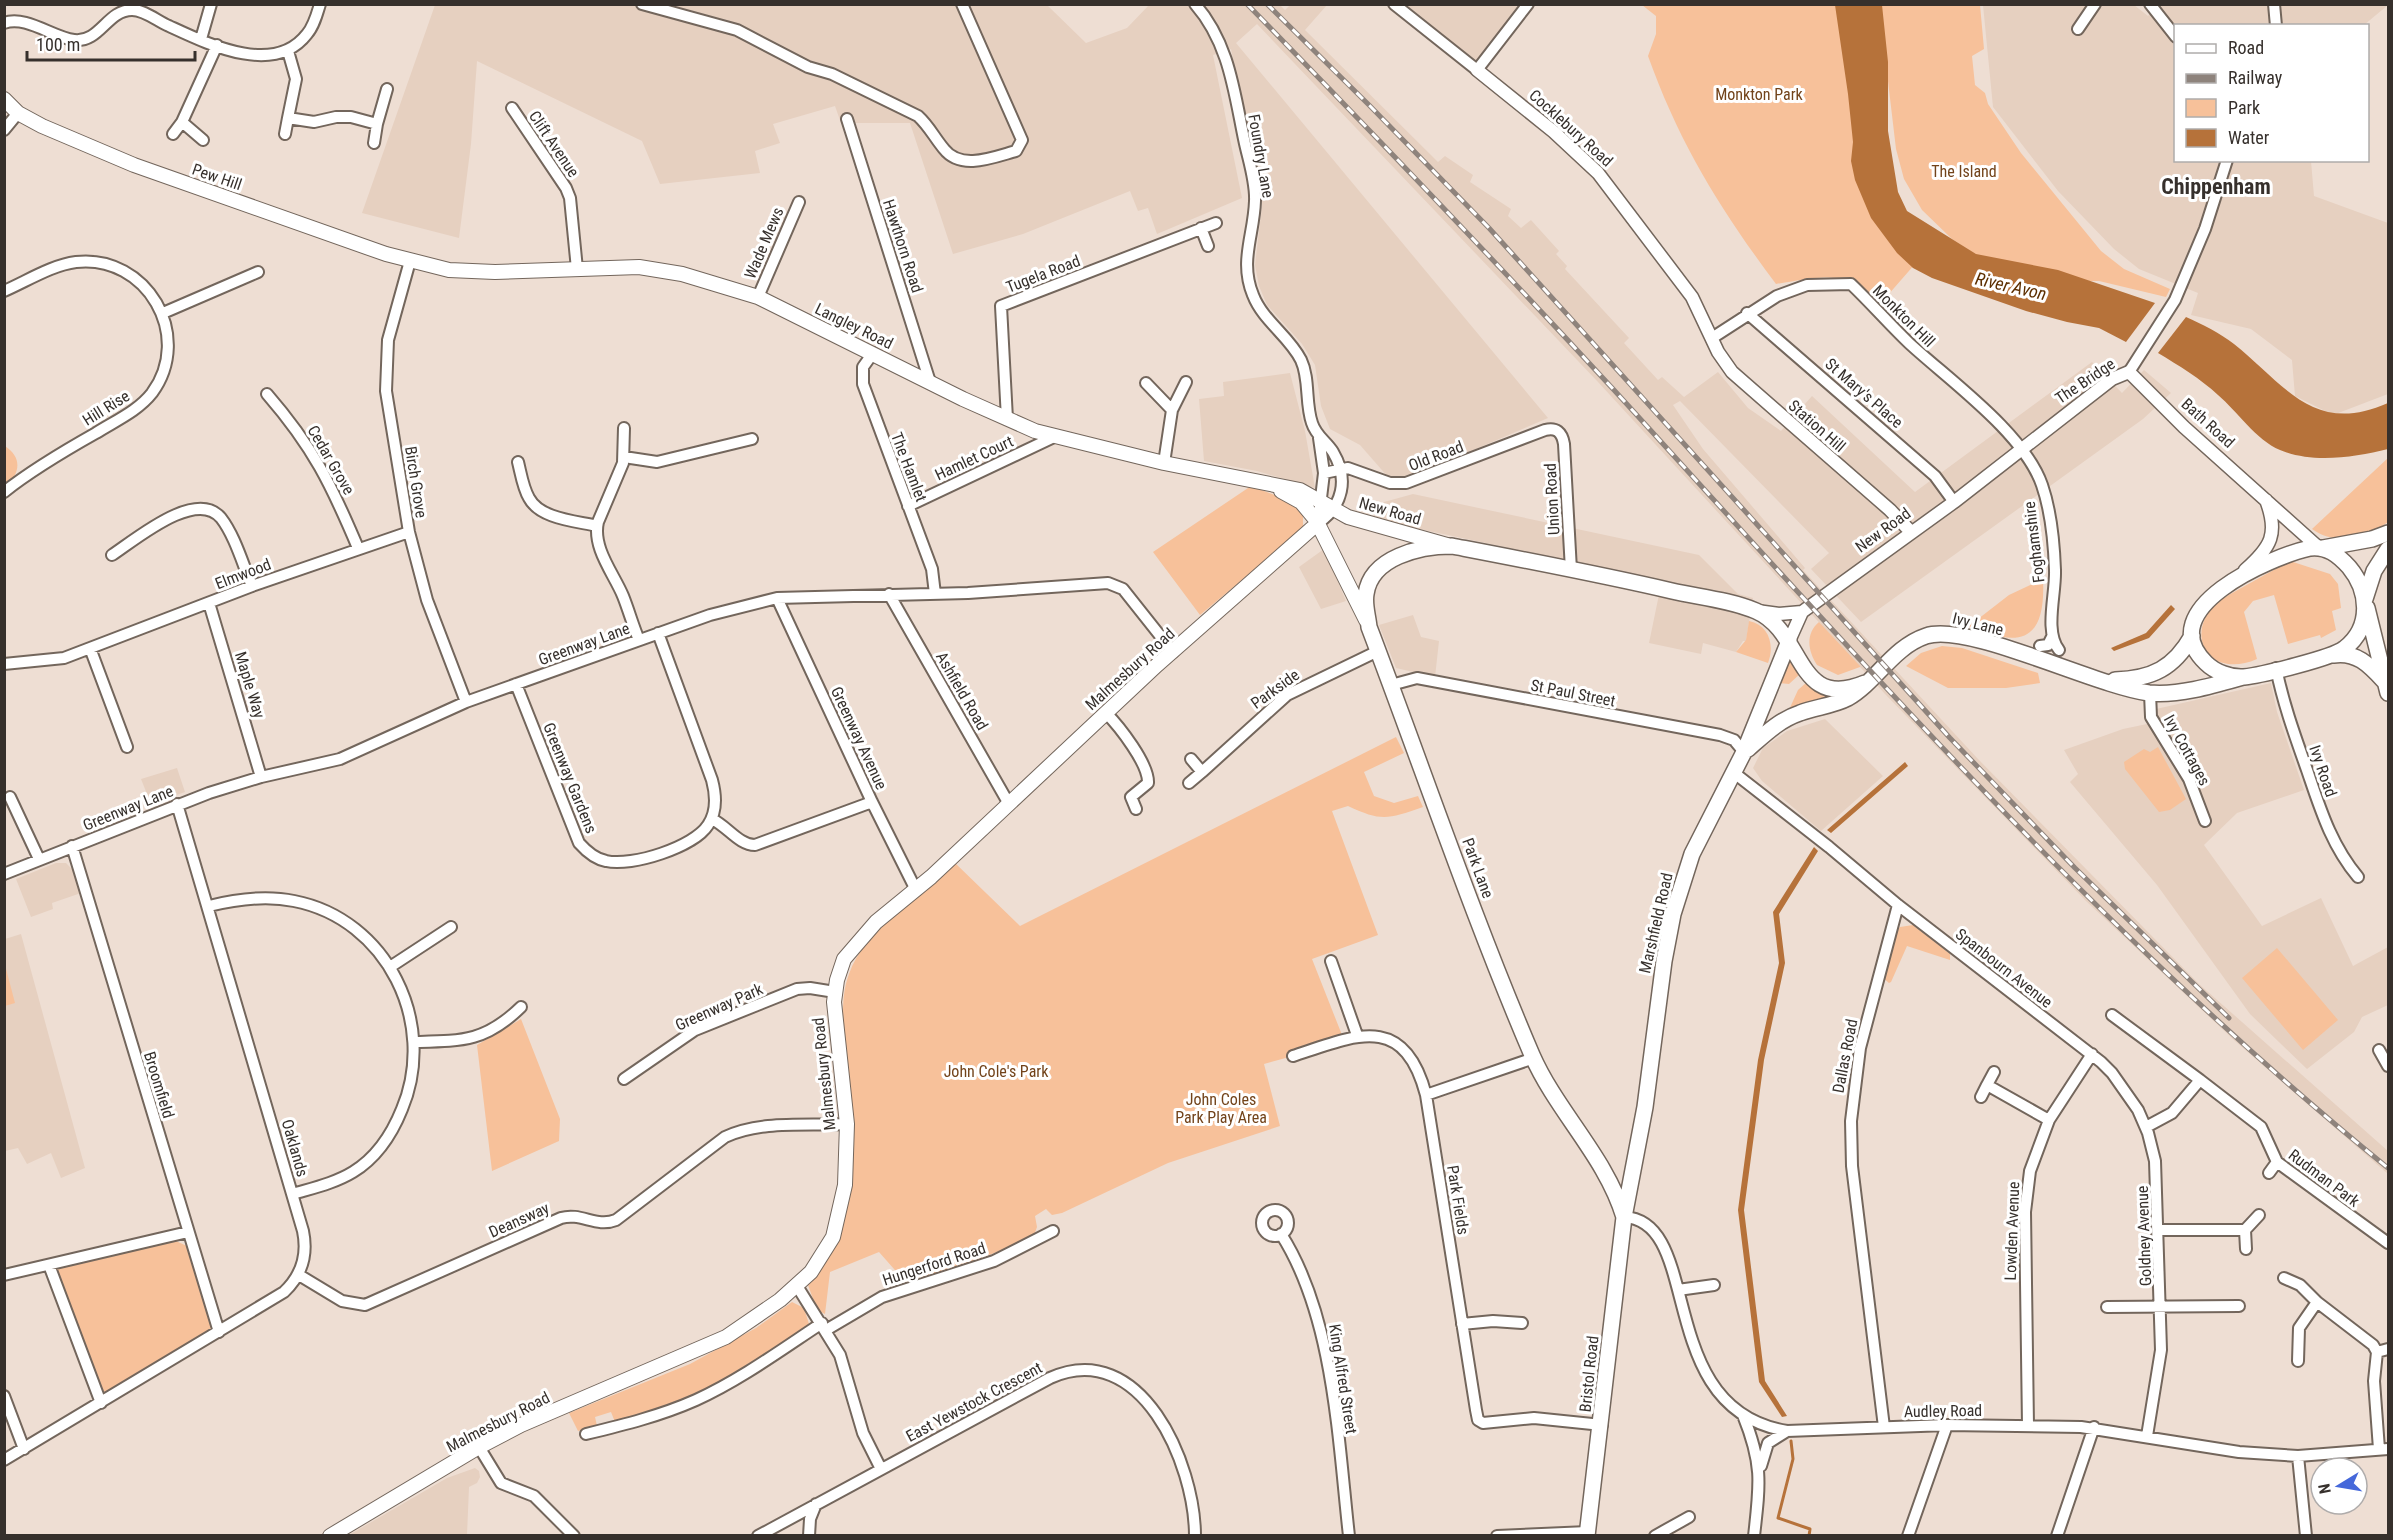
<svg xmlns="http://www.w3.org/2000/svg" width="2393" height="1540" viewBox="0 0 2393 1540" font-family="'Roboto Condensed',sans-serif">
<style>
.built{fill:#e6d0c0}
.green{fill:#f7c19a}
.water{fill:#b6723a}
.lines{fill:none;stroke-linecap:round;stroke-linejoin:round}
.stream{stroke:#b6723a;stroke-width:3}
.minor-casing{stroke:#73665c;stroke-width:14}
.tertiary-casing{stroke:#73665c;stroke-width:15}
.secondary-casing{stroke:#73665c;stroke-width:16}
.primary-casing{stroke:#73665c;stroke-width:18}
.minor{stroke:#fff;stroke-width:10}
.tertiary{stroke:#fff;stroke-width:12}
.secondary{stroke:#fff;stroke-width:14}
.primary{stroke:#fff;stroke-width:15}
.rail-casing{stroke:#8e837c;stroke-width:5}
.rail{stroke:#fff;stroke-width:3;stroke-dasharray:9;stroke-linecap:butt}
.labels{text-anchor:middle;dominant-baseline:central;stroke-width:6;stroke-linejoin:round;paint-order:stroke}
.park-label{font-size:16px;fill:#72431a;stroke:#fff}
.street-label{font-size:16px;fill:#36302c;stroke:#fff}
.water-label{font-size:18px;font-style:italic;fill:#5d2f01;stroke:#fff}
.district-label{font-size:22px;font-weight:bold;fill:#36302c;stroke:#fff}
</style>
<rect width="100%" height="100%" fill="#eeded3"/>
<path class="built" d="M1279 4 1285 10 1290 5H1327L1305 30 1438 162 1445 156 1473 175 1470 182 1511 209 1508 216 1521 228 1531 220 1559 251 1556 254 1567 266 1565 269 1629 338 1624 343 1658 380 1662 377 1684 397 1718 372 1748 408 1781 431 1812 396 1915 492 2092 362 2122 393 2144 370 2171 393 2143 419 1861 622 1811 569 1829 553 1680 401 1673 405 1703 449 1805 568 1803 570 1978 759 2199 984 2388 1151V1174L2235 1041 2086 901 1885 694 1598 382 1257 24 1236 43 1548 418 1406 479 1388 477 1360 445 1330 429 1321 406 1315 365 1302 344 1267 305 1259 286 1255 265 1262 205 1231 49 1213 55 1242 198 1157 234 1148 208 1138 211 1130 191 1023 234 953 254 910 123H841L835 106 773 124 780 143 755 151 760 173 660 184 642 141 477 61 471 144 459 238 362 213 435 5H1047L1086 43 1127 28 1149 5Z
M2159 4 2388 5 2364 25 2176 26V160L2311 161 2314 196 2388 223V394L2333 415 2295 396 2292 360 2251 329 2191 315 2198 293 2139 269 2114 249 2058 191 1993 107 1983 5H2134L2148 16Z
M1406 5H1520L1477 62Z
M1290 373 1305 431 1315 488 1257 471 1204 461 1199 399 1224 396 1223 382Z
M1413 494 1699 555 1738 594 1753 598 1746 641H1743L1736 652 1703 643 1701 654 1649 643 1662 580 1386 522 1368 512 1384 502Z
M1324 549 1346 601 1321 609 1299 567Z
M1413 615 1421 637 1439 641 1435 677 1396 668 1379 625Z
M2271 683 2277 712 2304 790 2237 813 2204 845 2262 926 2321 898 2353 966 2388 947V1005L2362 1017 2354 1032 2307 1069 2250 1014 2157 885 2070 782 2078 774 2064 750 2123 729 2147 724 2157 717 2156 709Z
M1825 719 1883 776 1821 831 1762 781 1753 768 1763 748 1787 731Z
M177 768 185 792 151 804 141 779Z
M56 863H66L72 869 81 893 52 903 53 909 31 917 16 879Z
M21 934 85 1168 61 1178 51 1153 27 1164 18 1148 5 1151V939Z
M475 1468 479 1471 480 1477 477 1483 469 1487 467 1535H349L447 1478Z"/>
<path class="green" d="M1642 5H1837L1915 264 1881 303C1842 269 1824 276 1776 284 1720 209 1680 145 1648 56L1656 34V16Z
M1879 5H1980L1984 49 1972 56 1975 85 1985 93 1988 104 2021 153 2101 251 2124 269 2170 289 2166 297 2099 281H2078L1987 262 1952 239 1922 210 1904 179 1896 149Z
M5 446C23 458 20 474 5 487Z
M2388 458V522C2366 538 2335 546 2312 529Z
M1251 486 1293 502 1303 513V526L1298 533 1200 615 1153 552Z
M2290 561 2330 574 2338 584 2341 608 2332 611 2336 630 2321 638 2320 635 2288 644 2274 595 2253 601 2244 612 2257 659C2212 679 2182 639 2216 602Z
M2043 579C2046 641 2021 649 1969 626L2009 595Z
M1749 621C1769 625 1775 645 1768 663L1736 652 1746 640Z
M1819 622 1860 666V667L1838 675 1817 665C1808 651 1805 634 1819 622Z
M1942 646 1962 648 2038 673 2040 683 2006 688H1948L1906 666 1921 653Z
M1793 659 1800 674 1789 684 1779 683 1786 660Z
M1807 682 1835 697 1788 712 1798 690Z
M1396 737 1404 753 1364 772 1374 796 1394 803 1418 796 1423 807C1388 819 1382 822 1348 806L1332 811 1378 935 1312 959 1342 1035 1293 1056 1264 1064 1280 1126 1168 1163 1062 1213 1052 1215 1046 1209 1035 1216 1037 1227 1033 1238 909 1286 879 1252 830 1272 825 1314 817 1310 808 1285C864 1211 856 1147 847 1060 844 1032 839 1000 849 974 864 931 920 892 954 862L1020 926Z
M2158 747 2186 799 2170 810 2159 812 2125 769 2124 762 2144 749 2150 752Z
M1913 925 1950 954V960L1907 946 1891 982 1889 983 1882 977 1895 934 1900 927Z
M2277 948 2338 1020 2303 1050 2242 978Z
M4 961 15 1003 5 1006H4Z
M521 1019 560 1119 559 1141 492 1171 477 1045Z
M176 1241 189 1247 211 1318V1328L203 1336 101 1397 54 1267Z
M792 1302 804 1308 809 1324 806 1328 695 1397 615 1422 611 1412 595 1417 597 1426 578 1431 569 1413 690 1364 756 1328Z"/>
<path class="water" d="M1835 5H1882L1888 62V131L1898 192 1907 211 1976 254 2058 270 2155 303 2126 342 2099 328 2067 322 2026 311 1932 278 1913 268 1897 253 1871 218 1855 180 1851 161 1853 142 1848 94Z
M2186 317C2202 324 2220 333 2234 344 2285 385 2314 436 2388 403V449C2355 457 2313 464 2280 450 2256 440 2237 411 2218 395 2201 379 2178 365 2158 353Z
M2171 605 2175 609 2149 638 2114 651 2111 648 2146 633Z
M1905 762 1908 766 1831 833 1827 830Z
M1814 847 1818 851 1779 914 1785 963 1764 1060 1744 1210 1765 1381 1787 1416 1782 1417 1759 1382 1738 1210 1758 1060 1779 963 1773 912Z"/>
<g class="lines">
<path class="stream" d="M1791 1441 1793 1459 1778 1518 1810 1529 1809 1536"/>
<g class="minor-casing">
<path id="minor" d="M642 4 737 30 808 67 832 74 918 116C929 126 934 137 944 149 961 171 994 157 1016 151L1022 140 962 4
M1195 4C1229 43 1234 91 1244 139 1248 159 1256 181 1255 201 1254 235 1239 261 1253 295 1263 321 1289 336 1301 360 1310 379 1305 403 1312 423 1316 436 1326 441 1333 452 1349 479 1343 506 1318 523
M1394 4 1477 70 1528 4
M2150 4 2176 37
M2274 4 2276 26
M4 23C26 15 52 37 74 40 100 43 107 10 132 10 145 10 157 21 169 26 208 44 274 77 307 34 314 26 317 14 320 4
M2078 29 2095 4
M201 39 211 4
M288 51 296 79 288 118 314 122 336 117H351L377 124 387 89
M512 108 566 188 570 198 577 269
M847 119 930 382
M4 130 18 113
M173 134 182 122
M285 134 288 118
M203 140 182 122 217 45
M374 143 377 124
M1201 228 1208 246
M410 261 388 340 386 391 409 532 427 600 466 702
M4 291C27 281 52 265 76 262 147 254 194 336 152 393 138 411 115 421 96 433 64 451 33 469 4 492
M758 297 799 202
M163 313 258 272
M1747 313 1935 476 1954 502
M1712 338 1777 296 1807 285 1851 284C1871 303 1889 324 1909 343 1949 380 2024 433 2042 485 2051 511 2054 542 2055 570 2056 594 2044 631 2059 650
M873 353 863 367V384L932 569 935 594
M2129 372 2175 300 2205 229 2227 160
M1146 383 1172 410 1164 463
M267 394C313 447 331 484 358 548
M1172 410 1186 382
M1007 419 1001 306 1216 223
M624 428 623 463 598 522C592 548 614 574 623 596 629 611 633 626 639 640
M624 457 657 462 752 439
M518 462C521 474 523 488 529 498 540 519 576 521 597 526
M1324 473 1348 468 1390 483H1406L1545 430C1556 427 1562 432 1564 444L1571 570
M908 506 1054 437
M1318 523 1324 473 1319 438
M112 555C135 540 196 488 221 518 235 536 243 565 252 586
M889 594 1009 804
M777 598 872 802 916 890
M209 603 261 777
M2040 646 2048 645 2052 637
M90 648 127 747
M4 664 64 658 252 586 409 532
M2276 668C2283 703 2295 736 2307 770 2320 808 2331 845 2358 877
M516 684 579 843C587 852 595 859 606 861 632 867 694 847 708 825 717 812 716 795 712 780L658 633
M1391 685 1417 678 1720 735 1734 740 1744 752
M2150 693 2151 717 2189 779 2205 821
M1106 713C1119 726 1149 764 1148 783L1131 797 1136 809
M1191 759 1202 772 1287 695 1378 651
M1733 772 1829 847 1898 905 2101 1062 2112 1073 2138 1110 2148 1133 2155 1161 2161 1350 2147 1436
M1189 783 1202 772
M10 797 39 859
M712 819C728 827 739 845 755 845L872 802
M72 846 219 1332
M4 874 209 793 261 777 340 759 466 702 710 615 777 598 968 593 1108 583 1123 589 1173 652
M209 906C237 899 265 895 294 901 387 919 438 1023 402 1109 392 1134 376 1158 353 1172 335 1183 313 1188 293 1194
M1331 961 1357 1035
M390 967 451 927
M2112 1015 2200 1080
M414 1042C462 1041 485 1042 521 1007
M2379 1050 2388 1066
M1293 1056C1354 1036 1404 1011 1426 1095
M1534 1058 1426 1095 1476 1410 1478 1420 1483 1423 1534 1418 1602 1425
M1994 1072 1987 1085 2049 1120
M624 1079 695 1030 797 989 810 988 835 992
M1981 1097 1987 1085
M2146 1127 2172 1113 2200 1080 2261 1127 2277 1162 2388 1243
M2269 1173 2277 1162
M1262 1223a13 13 0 1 1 26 0a13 13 0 1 1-26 0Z
M1624 1217C1705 1221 1652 1409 1787 1431L1947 1425 2081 1427 2239 1452 2298 1456 2388 1449
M2159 1230H2245
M1281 1234C1334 1317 1338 1439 1349 1536
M2246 1249 2245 1230 2259 1215
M49 1265 101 1403
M4 1275 188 1232
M299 1275 342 1301 365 1305 561 1218C581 1212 596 1228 616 1220L725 1137C761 1120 807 1126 847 1124
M2284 1278 2300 1285 2317 1302
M797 1286 840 1355 863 1433 881 1469
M1678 1290 1714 1285
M2107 1307 2239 1306
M1462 1324 1493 1321 1522 1323
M826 1330 882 1297 994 1261 1053 1231
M2377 1352 2388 1349
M2298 1361 2299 1328 2317 1302 2373 1345 2377 1352 2374 1381 2379 1449
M4 1396 24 1449
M1743 1415C1763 1464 1760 1484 1754 1536
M2028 1425 2025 1212 2030 1171 2049 1120 2092 1054
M1884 1427 1852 1166 1851 1121 1860 1048 1898 905
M586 1434C623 1425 660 1416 696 1400 740 1380 781 1350 822 1323
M479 1447 501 1483 534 1496 574 1536
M2298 1456 2306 1536
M4 1460 284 1292C302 1275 308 1255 303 1231L177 804
M1761 1466 1768 1443 1787 1431
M758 1536 1050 1378C1141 1337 1195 1464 1195 1536
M809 1536 810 1519 816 1504
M1497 1536 1588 1532
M1655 1536 1689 1517
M1908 1536 1947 1425
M2057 1536 2094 1427"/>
</g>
<g class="tertiary-casing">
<path id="tertiary" d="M1477 70 1554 132 1598 173 1692 297 1718 352 1732 372 1890 510 1911 532
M2245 570C2271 547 2279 534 2266 500
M1757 611 1779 614 1802 612 1954 502 2112 379 2129 372 2184 427 2318 547
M1789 641 1802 612"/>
</g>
<g class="secondary-casing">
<path id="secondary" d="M4 99 18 113 42 126 134 165 386 254 449 270 495 272 639 267 682 274 758 297 963 399 1035 431 1164 463 1300 490 1348 517 1447 545
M1281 491 1301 502 1316 520 1366 620
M330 1536 479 1447 521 1425 726 1337 780 1300 811 1272 833 1237 845 1185 847 1124 834 1002 837 980 844 959 876 922 931 877 1157 665 1318 523"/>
</g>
<g class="primary-casing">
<path id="primary" d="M2310 548C2327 546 2338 555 2349 567 2369 591 2372 627 2345 648 2333 658 2261 675 2244 677 2231 678 2215 672 2206 663 2150 609 2270 557 2310 548Z
M2323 548 2372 539 2388 533
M2365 599 2374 571 2388 549
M2367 608 2388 693
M2333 655C2357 651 2370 666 2385 682
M2115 680C2152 679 2174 668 2192 636
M1748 749C1764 735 1779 720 1800 713 1815 707 1833 706 1848 698 1876 682 1893 647 1926 636 1968 622 2095 686 2149 693 2179 696 2215 685 2243 677
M1624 1217C1606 1157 1557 1112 1532 1055 1472 915 1423 769 1369 627 1368 616 1364 605 1366 594 1371 557 1420 546 1452 546 1525 560 1599 574 1672 591 1699 597 1730 600 1756 611 1805 632 1795 712 1865 683
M1587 1536 1624 1217 1645 1107 1664 961 1673 914 1692 854 1744 752 1789 641"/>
</g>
<use href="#minor" class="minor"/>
<use href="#tertiary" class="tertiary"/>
<use href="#secondary" class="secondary"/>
<use href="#primary" class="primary"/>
<g class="rail-casing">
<path id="rail" d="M1247 4C1371 131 1494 260 1614 390 1860 660 2104 938 2388 1168
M1267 4 1369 105 1489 228 1950 738 2075 868 2229 1018"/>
</g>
<use href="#rail" class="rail"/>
</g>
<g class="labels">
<g class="park-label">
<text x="1759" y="94">Monkton Park</text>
<text x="1964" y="171">The Island</text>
<text x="996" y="1071">John Cole's Park</text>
<text x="1221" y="1099">John Coles<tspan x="1221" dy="18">Park Play Area</tspan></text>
</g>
<g class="street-label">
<text transform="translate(1571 128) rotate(42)">Cocklebury Road</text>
<text transform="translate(554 144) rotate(56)">Clift Avenue</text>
<text transform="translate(1261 156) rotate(80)">Foundry Lane</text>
<text transform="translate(217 177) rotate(19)">Pew Hill</text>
<text transform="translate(764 243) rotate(-67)">Wade Mews</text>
<text transform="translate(903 246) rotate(72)">Hawthorn Road</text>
<text transform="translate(1043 274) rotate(-21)">Tugela Road</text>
<text transform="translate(1904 316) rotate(45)">Monkton Hill</text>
<text transform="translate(854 326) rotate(26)">Langley Road</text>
<text transform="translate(2085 381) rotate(-34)">The Bridge</text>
<text transform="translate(1864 393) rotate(41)">St Mary's Place</text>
<text transform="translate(106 408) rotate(-32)">Hill Rise</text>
<text transform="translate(2208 423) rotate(42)">Bath Road</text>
<text transform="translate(1817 426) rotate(41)">Station Hill</text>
<text transform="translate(1436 456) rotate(-21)">Old Road</text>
<text transform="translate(974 458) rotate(-25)">Hamlet Court</text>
<text transform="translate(331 460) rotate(60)">Cedar Grove</text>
<text transform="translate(909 467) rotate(69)">The Hamlet</text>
<text transform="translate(416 482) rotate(81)">Birch Grove</text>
<text transform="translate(1552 499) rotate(-93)">Union Road</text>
<text transform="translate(1390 511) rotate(16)">New Road</text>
<text transform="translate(1883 530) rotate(-36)">New Road</text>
<text transform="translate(2034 542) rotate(-97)">Foghamshire</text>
<text transform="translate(243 574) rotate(-21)">Elmwood</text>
<text transform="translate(1978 624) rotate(14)">Ivy Lane</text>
<text transform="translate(584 644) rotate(-20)">Greenway Lane</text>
<text transform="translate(1130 669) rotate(-42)">Malmesbury Road</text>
<text transform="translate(250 685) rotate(73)">Maple Way</text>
<text transform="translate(1275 689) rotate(-36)">Parkside</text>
<text transform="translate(962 691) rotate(60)">Ashfield Road</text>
<text transform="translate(1573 693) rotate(11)">St Paul Street</text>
<text transform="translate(859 738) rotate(65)">Greenway Avenue</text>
<text transform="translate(2187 750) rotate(61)">Ivy Cottages</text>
<text transform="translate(2323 771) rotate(71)">Ivy Road</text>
<text transform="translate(570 778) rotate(68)">Greenway Gardens</text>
<text transform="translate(128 808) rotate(-22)">Greenway Lane</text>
<text transform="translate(1478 868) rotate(70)">Park Lane</text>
<text transform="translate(1656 923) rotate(-77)">Marshfield Road</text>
<text transform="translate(2004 968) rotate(38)">Spanbourn Avenue</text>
<text transform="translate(719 1007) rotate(-24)">Greenway Park</text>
<text transform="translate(1845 1056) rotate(-79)">Dallas Road</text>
<text transform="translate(824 1074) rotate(-96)">Malmesbury Road</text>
<text transform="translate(159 1085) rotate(73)">Broomfield</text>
<text transform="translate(295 1148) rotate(74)">Oaklands</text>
<text transform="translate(2324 1178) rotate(37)">Rudman Park</text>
<text transform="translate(1458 1200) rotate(81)">Park Fields</text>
<text transform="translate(519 1220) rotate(-24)">Deansway</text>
<text transform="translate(2012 1231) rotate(-88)">Lowden Avenue</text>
<text transform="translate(2144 1236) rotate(-92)">Goldney Avenue</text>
<text transform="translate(934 1264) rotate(-18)">Hungerford Road</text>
<text transform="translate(1589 1374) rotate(-84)">Bristol Road</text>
<text transform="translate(1343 1379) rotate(81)">King Alfred Street</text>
<text transform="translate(974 1402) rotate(-28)">East Yewstock Crescent</text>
<text transform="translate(1943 1411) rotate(-1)">Audley Road</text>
<text transform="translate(498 1422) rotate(-27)">Malmesbury Road</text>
</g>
<g class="water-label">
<text transform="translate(2011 286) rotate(13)">River Avon</text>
</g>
<g class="district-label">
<text x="2216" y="186">Chippenham</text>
</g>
</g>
<rect width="2393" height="1540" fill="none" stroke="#36302c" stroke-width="12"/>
<rect x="2174" y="24" width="195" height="138" fill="#ffffff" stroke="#afacab" stroke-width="1.5"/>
<rect x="2186" y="44" width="30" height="9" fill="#ffffff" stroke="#afacab" stroke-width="1.5"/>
<text x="2228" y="54" font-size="18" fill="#36302c">Road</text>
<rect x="2186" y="74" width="30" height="9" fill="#8e837c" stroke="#afacab" stroke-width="1.5"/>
<text x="2228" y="84" font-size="18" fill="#36302c">Railway</text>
<rect x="2186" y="99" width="30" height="18" fill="#f7c19a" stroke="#afacab" stroke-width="1.5"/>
<text x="2228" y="114" font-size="18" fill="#36302c">Park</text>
<rect x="2186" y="129" width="30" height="18" fill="#b6723a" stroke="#afacab" stroke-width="1.5"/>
<text x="2228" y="144" font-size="18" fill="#36302c">Water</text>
<g transform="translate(2339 1486) rotate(259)"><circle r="28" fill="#ffffff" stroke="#afacab" stroke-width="1.5"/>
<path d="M0-4.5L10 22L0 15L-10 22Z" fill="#4568da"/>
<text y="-9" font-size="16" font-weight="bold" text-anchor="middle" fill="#36302c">N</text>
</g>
<path d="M27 51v9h168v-9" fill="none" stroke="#36302c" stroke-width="3"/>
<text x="36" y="51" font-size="18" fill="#36302c" stroke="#ffffff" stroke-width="4.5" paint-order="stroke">100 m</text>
</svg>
